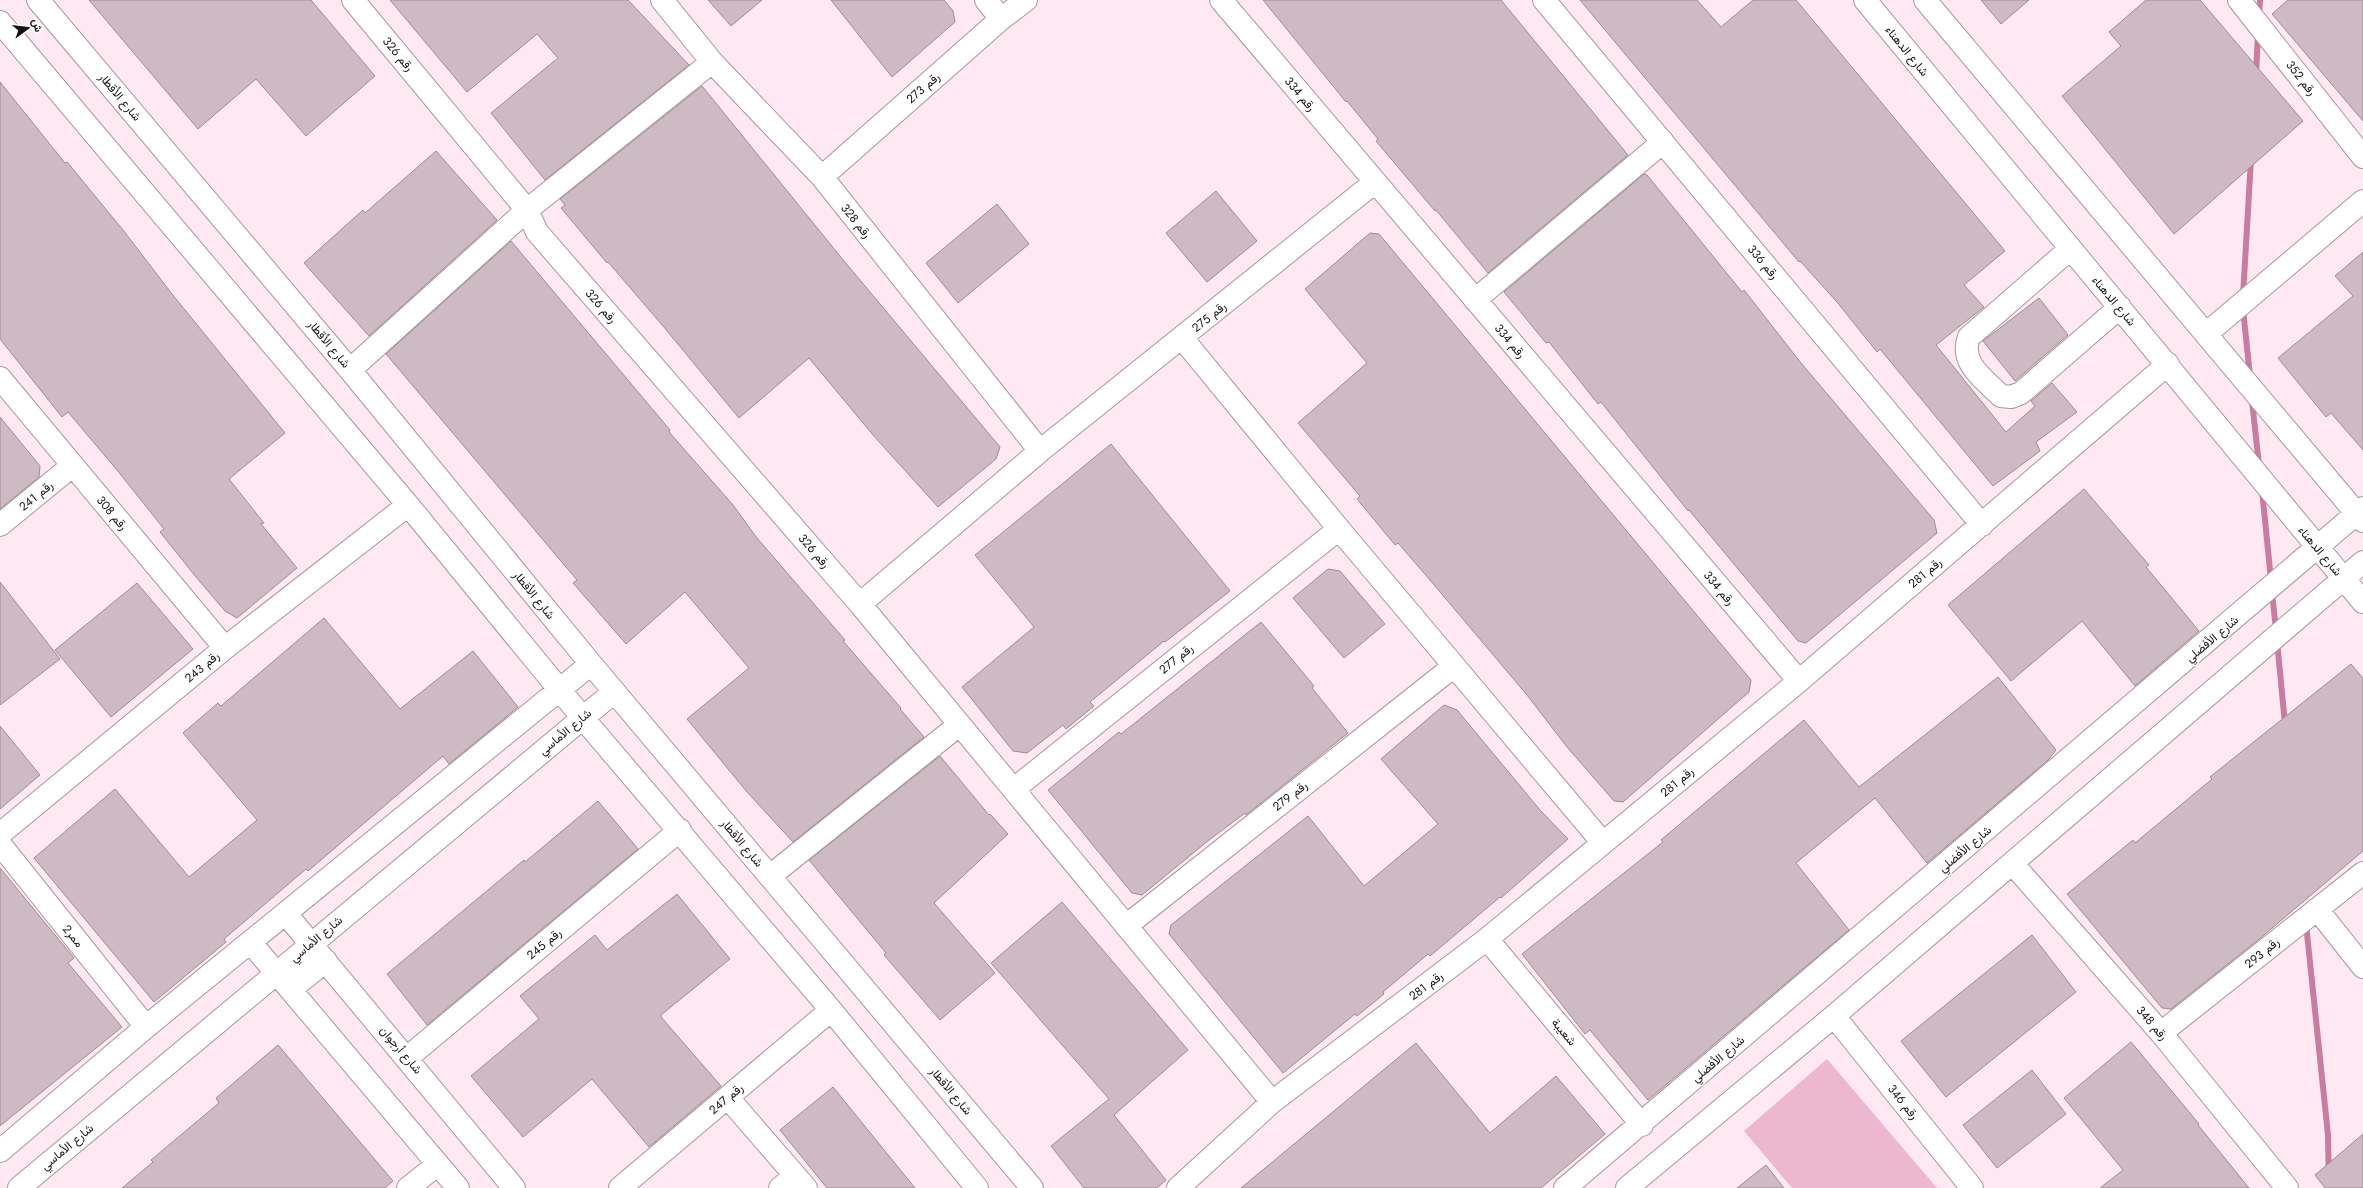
<svg xmlns="http://www.w3.org/2000/svg" width="2363" height="1188" viewBox="0 0 2363 1188" font-family="Jost,Vazirmatn,sans-serif">
<style>
.green{fill:#ecb7cf}
.lines{fill:none;stroke-linecap:round;stroke-linejoin:round}
.stream{stroke:#c67da0;stroke-width:6}
.building{fill:#cebac3;stroke:#9f8b94}
.minor-casing{stroke:#a9959e;stroke-width:24}
.minor{stroke:#fff;stroke-width:22}
.labels{text-anchor:middle;dominant-baseline:central;stroke-width:3;stroke-linejoin:round;paint-order:stroke}
.street-label{font-size:12px;fill:#181114;stroke:#fff}
</style>
<rect width="100%" height="100%" fill="#fee8f1"/>
<path class="green" d="M1827 1059 1937 1188H1792L1744 1131Z"/>
<g class="lines">
<path class="stream" d="M2259 16 2260 0
M2256 74 2258 34
M2243 296 2251 159
M2243 309 2250 376
M2252 401 2259 465
M2262 490 2271 580
M2272 592 2276 630
M2277 641 2285 724
M2306 924 2328 1135 2329 1188"/>
</g>
<path class="building" d="M89 0H311L375 76 306 136 256 79 198 129Z
M390 0H628L689 65 545 180 491 113 558 58 537 34 467 92Z
M708 0H762L731 26Z
M831 0H944L953 11 955 22 892 77Z
M1263 0H1501L1628 155 1488 273 1436 210 1435 211 1376 141 1378 139 1347 101 1346 102Z
M1580 0H1697L1721 27 1753 0H1796L2005 251 1964 285 1984 307 1936 345 2006 432 2035 406 2031 401 2052 383 2077 412 2036 442 2040 451 1993 486 1880 349 1877 352 1837 302 1800 261 1799 262Z
M1981 0H2029L2001 24Z
M2146 0H2200L2303 121 2174 234 2062 96 2121 46 2109 32Z
M2288 0H2363V121L2272 14Z
M0 82 65 163 67 162 123 230 172 294 285 433 229 479 264 523 261 524 297 568 237 618 225 611 196 577 160 532 164 529 117 470 68 412 62 417 0 339Z
M702 86 844 261 1000 447 996 459 938 507 873 435 809 358 739 418 663 326 608 262 607 263 561 208 565 205 560 199Z
M436 151 497 220 369 336 304 263 363 210 365 213Z
M1644 174 1647 175 1742 292 1744 290 1801 363 1934 520 1937 533 1806 643 1798 641 1689 510 1688 511 1601 402 1598 404 1549 342 1546 343 1504 292Z
M1216 191 1257 241 1207 282 1166 233Z
M997 204 1029 244 958 303 926 263Z
M1370 233 1379 234 1751 680 1749 692 1623 802 1614 801 1567 747 1527 695 1430 580 1398 543 1395 545 1357 499 1360 496 1298 423 1367 363 1305 289Z
M511 241 670 430 669 432 733 505 757 538 845 640 843 641 901 708 900 709 924 737 793 842 747 792 687 719 749 668 685 592 626 644 573 583 577 580 386 354Z
M2363 252V450L2331 413 2326 417 2278 358 2353 296 2335 276Z
M2039 298 2068 335 2015 381 1983 341Z
M0 417 40 466 39 477 0 509Z
M1111 444 1230 591 1165 642 1164 641 1090 702 1094 706 1066 729 1063 725 1027 753 1013 751 962 687 1034 627 975 555Z
M2084 489 2149 565 2146 567 2199 631 2135 686 2082 621 2011 681 1948 605Z
M1328 569 1340 571 1385 624 1344 658 1293 598Z
M0 582 60 659 0 705Z
M137 583 193 649 111 717 55 650Z
M324 618 400 709 473 651 518 707 449 764 443 756 308 871 306 869 224 939 226 942 154 1002 34 858 115 789 189 877 257 820 183 733 218 703 221 706Z
M1261 622 1314 686 1312 688 1348 733 1246 815 1245 813 1209 840 1142 895 1132 893 1048 790 1119 732 1121 734Z
M2351 664 2363 678V851L2258 940 2171 1009 2162 1008 2067 894 2133 840 2135 843 2212 779 2210 777Z
M1998 677 2056 750 2048 760 1927 863 1875 798 1796 863 1849 930 1648 1100 1590 1030 1585 1034 1522 954 1663 842 1661 840 1804 720 1859 787Z
M1444 705 1457 710 1540 810 1568 839 1501 898 1500 897 1430 956 1428 954 1383 992 1384 994 1357 1016 1355 1014 1283 1073 1169 934 1171 925 1308 816 1364 886 1438 824 1381 759Z
M0 726 40 775 0 809Z
M940 756 989 815 990 814 1008 834 934 903 995 973 940 1020 884 955 886 953 809 860Z
M598 801 638 849 427 1025 387 974 524 860 525 862Z
M0 868 74 958 68 963 122 1027 0 1126Z
M677 894 730 959 661 1015V1017L721 1086 649 1147 592 1079 523 1137 471 1076 539 1019 520 996 595 935 607 950Z
M1062 902 1188 1050 1114 1115 1166 1180 1157 1188H1084L1051 1146 1109 1099 991 963Z
M2032 935 2076 992 1946 1097 1901 1041Z
M2131 1042 2199 1124 2198 1125 2249 1188H2100L2123 1170 2064 1098Z
M1416 1043 1490 1133 1556 1076 1605 1134 1541 1188H1241Z
M278 1045 393 1181 385 1188H122L153 1162 151 1160 219 1103 216 1098Z
M2032 1070 2066 1114 1997 1168 1963 1125Z
M833 1087 915 1188H827L780 1130Z
M2363 1134V1188H2325L2315 1175Z
M1766 1165 1784 1188H1737Z"/>
<g class="lines">
<g class="minor-casing">
<path id="minor" d="M38 0 350 370 591 664 1032 1188
M353 0 527 210 537 232 860 604 1272 1102
M662 0 712 62 822 177 1040 451
M986 0 1001 19
M1221 0 1799 681
M1544 0 1982 525
M1865 0 2363 602
M1925 0 2363 521
M2239 0 2363 157
M0 22 408 505 582 717 831 1010 977 1188
M822 177 1001 19 1026 0
M2070 249 1969 337C1959 363 1984 379 2001 396L2011 397 2021 393 2120 307
M1475 300 1663 142
M2206 334 2363 201
M1182 338 1339 529 1603 843
M350 370 527 210 712 62
M0 378 225 648
M0 525 72 466
M860 604 1040 451 1375 182
M1014 789 1339 529
M0 834 225 648 408 505
M0 844 146 1027
M2012 863 2161 1033 2287 1188
M770 876 959 725
M2317 909 2363 967
M286 914 514 1188
M1126 926 1454 666
M1487 939 1642 1125
M251 943 458 1188
M291 989 326 961
M1834 1016 1972 1188
M2161 1033 2363 873
M407 1058 680 830
M728 1098 806 1188
M0 1151 146 1027 591 664
M19 1188 614 692
M408 1188 438 1164
M620 1188 831 1010
M780 1188 795 1176
M1178 1188 1272 1102 1487 939 1799 681 2168 364
M1565 1188 2363 508
M1627 1188 1834 1016 2363 562"/>
</g>
<use href="#minor" class="minor"/>
</g>
<g class="labels">
<g class="street-label">
<text transform="translate(1907 51) rotate(51)">شارع الدهناء</text>
<text transform="translate(398 54) rotate(50)">رقم 326</text>
<text transform="translate(2301 78) rotate(52)">رقم 352</text>
<text transform="translate(923 88) rotate(-41)">رقم 273</text>
<text transform="translate(1300 94) rotate(50)">رقم 334</text>
<text transform="translate(120 97) rotate(50)">شارع الأقطار</text>
<text transform="translate(856 221) rotate(51)">رقم 328</text>
<text transform="translate(1763 262) rotate(50)">رقم 336</text>
<text transform="translate(2114 301) rotate(50)">شارع الدهناء</text>
<text transform="translate(601 306) rotate(49)">رقم 326</text>
<text transform="translate(1209 317) rotate(-39)">رقم 275</text>
<text transform="translate(1510 341) rotate(50)">رقم 334</text>
<text transform="translate(329 344) rotate(50)">شارع الأقطار</text>
<text transform="translate(36 496) rotate(-39)">رقم 241</text>
<text transform="translate(112 513) rotate(50)">رقم 308</text>
<text transform="translate(814 551) rotate(49)">رقم 326</text>
<text transform="translate(2320 551) rotate(50)">شارع الدهناء</text>
<text transform="translate(1925 573) rotate(-40)">رقم 281</text>
<text transform="translate(1719 588) rotate(50)">رقم 334</text>
<text transform="translate(534 595) rotate(51)">شارع الأقطار</text>
<text transform="translate(2212 639) rotate(-40)">شارع الأفضلي</text>
<text transform="translate(1176 659) rotate(-39)">رقم 277</text>
<text transform="translate(202 667) rotate(-40)">رقم 243</text>
<text transform="translate(565 732) rotate(-40)">شارع الأماسي</text>
<text transform="translate(1677 782) rotate(-40)">رقم 281</text>
<text transform="translate(1290 796) rotate(-38)">رقم 279</text>
<text transform="translate(742 843) rotate(50)">شارع الأقطار</text>
<text transform="translate(1965 849) rotate(-40)">شارع الأفضلي</text>
<text transform="translate(73 936) rotate(51)">ممر2</text>
<text transform="translate(316 939) rotate(-40)">شارع الأماسي</text>
<text transform="translate(544 944) rotate(-40)">رقم 245</text>
<text transform="translate(2262 953) rotate(-39)">رقم 293</text>
<text transform="translate(1426 986) rotate(-37)">رقم 281</text>
<text transform="translate(2152 1023) rotate(49)">رقم 348</text>
<text transform="translate(1564 1032) rotate(50)">شعيبة</text>
<text transform="translate(401 1050) rotate(50)">شارع أرجوان</text>
<text transform="translate(1718 1059) rotate(-40)">شارع الأفضلي</text>
<text transform="translate(951 1091) rotate(50)">شارع الأقطار</text>
<text transform="translate(726 1099) rotate(-40)">رقم 247</text>
<text transform="translate(1903 1102) rotate(51)">رقم 346</text>
<text transform="translate(67 1147) rotate(-40)">شارع الأماسي</text>
</g>
</g>
<g transform="translate(28 28) rotate(75)" stroke="#ffffff" stroke-width="3" paint-order="stroke">
<path d="M0-3L7 15L0 10L-7 15Z" fill="#181114"/>
<text y="-6" font-size="11" font-weight="bold" text-anchor="middle" fill="#181114">ش</text>
</g>
</svg>
